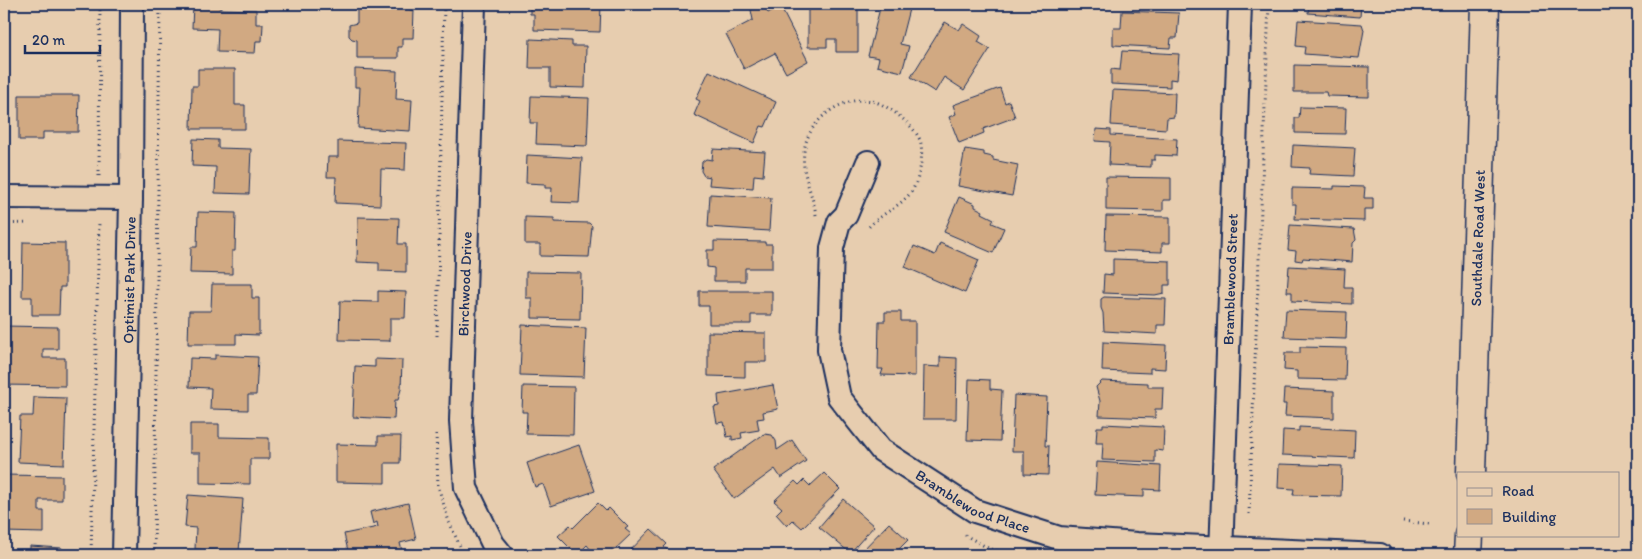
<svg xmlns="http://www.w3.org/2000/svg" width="1642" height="559" viewBox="0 0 1642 559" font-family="Itim,sans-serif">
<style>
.building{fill:#d1a982;stroke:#1b2f5e}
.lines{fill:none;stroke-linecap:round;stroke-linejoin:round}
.street-casing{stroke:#1b2f5e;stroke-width:26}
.secondary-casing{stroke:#1b2f5e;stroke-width:31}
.path{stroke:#1b2f5e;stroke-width:3;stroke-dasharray:1 4;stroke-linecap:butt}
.street{stroke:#e7cdaf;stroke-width:22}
.secondary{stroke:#e7cdaf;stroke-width:28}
.labels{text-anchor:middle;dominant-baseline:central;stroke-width:5;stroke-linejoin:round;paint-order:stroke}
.street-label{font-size:15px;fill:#1b2f5e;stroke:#e7cdaf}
</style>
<rect width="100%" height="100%" fill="#e7cdaf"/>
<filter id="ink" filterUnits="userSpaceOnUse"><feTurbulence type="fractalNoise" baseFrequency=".02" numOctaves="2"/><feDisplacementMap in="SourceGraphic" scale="10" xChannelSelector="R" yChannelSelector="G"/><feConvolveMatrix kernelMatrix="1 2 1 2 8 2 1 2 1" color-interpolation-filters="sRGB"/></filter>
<g filter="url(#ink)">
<path class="building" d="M193 4H220V9L256 10V24H263L262 41H256L255 53 217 52 218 29 192 28Z
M371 4H410V10H414L413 38H402V47H398V58H357V40L352 39 349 36V25L357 23V9H371Z
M530 4H601L600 32 534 30V14H530Z
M808 4H858V52H836V39H827V47H808Z
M881 4 909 9 900 44 909 46 902 72 877 66 879 58 868 56Z
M1117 4H1171L1170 6Z
M1309 4H1361L1360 17 1308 13Z
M760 6 765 8 768 13 780 6 808 61 786 73 775 53 744 69 726 34 753 20 751 10Z
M1122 11 1179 13 1177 38H1171L1170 48 1113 45V28H1121Z
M1298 20 1362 24 1364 30 1359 58 1304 54 1305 47 1296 46Z
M945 22 959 30 963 24 981 36 978 42 990 49 964 90 944 77 935 92 911 77Z
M530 39 572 41V46H586L585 88 550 87V68H529Z
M1122 51 1179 54 1177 80 1170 79V87L1111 84V69L1120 70Z
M1294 65 1369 67V97L1327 96 1326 92H1294Z
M198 69H235V105H245V129H191L192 86H198Z
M355 69 397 71 396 99 412 100 410 131 358 128 360 87H355Z
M709 71 776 102 765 127 761 126 754 143 694 115 700 101 696 99Z
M1000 88 1005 103 1009 101 1015 117 983 129 984 133 959 143 949 117 956 114 953 105Z
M4 90H6L4 140Z
M1113 90 1175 93 1174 117 1167 118 1166 129 1111 125Z
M19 95H79L78 132H43V140H19Z
M531 96 589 98 587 146 536 144 537 123H530Z
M1300 107 1346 108 1345 134 1295 133V118H1299Z
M1096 129 1111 130V135L1177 139 1176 156 1155 155V160H1151V167L1109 165 1110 142 1095 141Z
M193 139 218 140V148L251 149 249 194 215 193 216 167 192 166Z
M338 141 406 143 405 170 381 169 380 205 335 203 336 177H327L328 157H338Z
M1293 145 1355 148 1353 176 1309 174 1310 168 1292 167Z
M713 149 765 152 763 176 754 175 753 188 709 185 710 177 704 176 701 171 702 162 706 159 712 160Z
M965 149 984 152V155L993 157V160L1018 165 1012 196 958 186Z
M527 155 582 158 579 203 551 202 552 188H545V184L526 183Z
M1106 177 1171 178V200H1163V211L1106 210Z
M1334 186 1365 187 1364 198H1373V209H1364V221L1295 219 1296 204H1292V188L1334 189Z
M710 194 771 198 769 231 708 227Z
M959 197 975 204V207L983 211 982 213 994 219 992 223 1004 228 993 253 944 232Z
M198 212 236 213 235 251H232V274L190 273 191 247H197Z
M1106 216 1170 217V243H1162V252L1105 250Z
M358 217 399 218 398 244H406V272L379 271V263L357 262Z
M525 217 554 218V222L589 223 592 226 589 257 540 256V244H525Z
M1290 225 1354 229 1356 240 1353 243 1352 262 1303 258 1302 261 1295 260 1296 251 1288 250Z
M714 241 765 242V244H772V268H745V281H714V268L707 267V250H714Z
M23 242 65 243V287H60L59 315H32V297H22Z
M940 243 979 260 965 293 905 267 914 246 935 255Z
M1113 259 1170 261V285H1164V293L1155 295 1103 293 1104 274 1113 275Z
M1289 266 1345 269 1344 287H1352V304L1292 301V292H1287Z
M526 272 581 273 580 319 532 318V298H526Z
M212 284H252V298H259V335L236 334V344H188L189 311H211Z
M378 291 406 292 405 318H390V341L339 340 340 301 378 302Z
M699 291H772V315H751V324H709V306H699Z
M1104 297 1166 299 1165 325H1157V334L1104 331 1103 313 1101 308V299Z
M1286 310 1347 312 1346 339 1284 337Z
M885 312H901V321H915V376L881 375 883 369H878L879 321H885Z
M522 325 586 328 584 377 520 375Z
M4 326 58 327V349H43V358H65V386L4 385Z
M708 332 766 333V362H745V377L708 376Z
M1103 342 1166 345 1165 369 1150 368V373L1102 371Z
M1300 347 1346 348 1345 380 1297 379V371L1284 370 1285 353H1300Z
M215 355 258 357 256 395H248V410L210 409 211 388 189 387 190 358 215 359Z
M940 357 957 358 956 419H923L924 366 940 367Z
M375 359 402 360 401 389 398 400H395L394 419 353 417 355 366 375 367Z
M969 379 990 380V389L1002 390 1000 441 967 440Z
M1102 381 1148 383V387H1163L1162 409H1155V418L1099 416 1100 401 1096 387Z
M773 385 778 409 763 412 764 418 757 419 759 430 741 433 742 438 732 440V436L727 437 724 422 717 423 714 407 719 406 718 395Z
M523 386 574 387 573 435 526 434 527 412H522Z
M1284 389 1334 391V418L1285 416 1286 404H1283Z
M1014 395 1047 397 1045 446H1049L1048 475 1024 474V451H1012Z
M34 397 66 398 64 464 18 462 20 416H33Z
M190 424H219V437L269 438V459H250V484L200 483V453H190Z
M1103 424 1164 427 1163 451 1155 450V462L1102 460 1103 443H1096L1097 427H1103Z
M1299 427 1355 430 1354 458 1282 455 1283 430 1299 431Z
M764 434 772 435 776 441 777 450 792 440 806 461 781 478 775 469 734 499 713 470Z
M378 436H401L400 463H385V483L336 482V444L378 445Z
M579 445 595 491 551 506 543 484 535 487 527 463Z
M1097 462 1161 466 1160 490 1144 489V497L1095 495Z
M1279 464 1342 466 1341 496 1293 495 1294 489 1278 488Z
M824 473 840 489 802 528 793 520 787 526 776 514 782 508 774 501 795 481 799 485 804 480 810 486Z
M4 475 62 476V500H39V511H44V533L4 532Z
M188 495 243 499 239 552 195 549 196 528 185 527Z
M843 499 874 526 850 553 819 527Z
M408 503 416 539 400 543 403 555H349L344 534 378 527 377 522 373 524 370 512Z
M598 503 606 511 609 508 628 527 625 529 631 534 609 555H589L588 554 591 550 587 545 577 555 558 536 570 525 573 528Z
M889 523 908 540 895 553 897 555H858Z
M651 529 667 544 664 547 673 555H626Z
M30 546 62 548V555H18V550H30Z"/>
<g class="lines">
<g class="street-casing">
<g id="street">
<path d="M474 4 461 421 466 488 493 544 502 555"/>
<path id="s1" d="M868 162 846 215 839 222 832 248 829 350 839 397 881 450 975 511 1059 538 1137 544 1380 555"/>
<path d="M4 197 131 198"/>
<path id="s2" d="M124 555 131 198 132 4"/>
<path id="s3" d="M1221 555 1240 4"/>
</g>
</g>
<g class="secondary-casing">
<g id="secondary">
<path id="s4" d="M1471 473 1485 4"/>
<path d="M1468 555 1469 535"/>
</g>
</g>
<path class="path" d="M99 176 100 4
M816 215C813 193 801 175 804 152 807 121 841 95 872 101 888 104 919 129 921 144 923 157 920 174 915 185 906 206 881 212 868 228
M4 224 28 223
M437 336 444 4
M436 434 438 486 449 522 464 555
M1249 514 1269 4
M1403 521 1429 524
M965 535 988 548 1011 555
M91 555 99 223H97
M154 555 160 4"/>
<use href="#street" class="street"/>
<use href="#secondary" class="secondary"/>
</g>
</g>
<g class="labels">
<g class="street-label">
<text stroke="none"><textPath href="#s4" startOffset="235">Southdale Road West</textPath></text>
<text stroke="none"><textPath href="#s2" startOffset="275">Optimist Park Drive</textPath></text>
<text stroke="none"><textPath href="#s3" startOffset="276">Bramblewood Street</textPath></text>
<text transform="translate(465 284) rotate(-88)">Birchwood Drive</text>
<text stroke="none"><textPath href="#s1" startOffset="418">Bramblewood Place</textPath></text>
</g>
</g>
<rect width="1642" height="559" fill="none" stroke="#e7cdaf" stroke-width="20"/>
<rect x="10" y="10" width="1622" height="539" fill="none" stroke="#1b2f5e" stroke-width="2" filter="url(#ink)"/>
<rect x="1457" y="472" width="162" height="65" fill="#e7cdaf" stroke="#958e8f"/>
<rect x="1467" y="488" width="25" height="8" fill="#e7cdaf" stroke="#958e8f"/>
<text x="1502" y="496" font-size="15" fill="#1b2f5e">Road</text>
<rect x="1467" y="509" width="25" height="15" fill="#d1a982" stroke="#958e8f"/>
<text x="1502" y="522" font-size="15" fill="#1b2f5e">Building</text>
<path d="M25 45v8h75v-8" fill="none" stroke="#1b2f5e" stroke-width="2.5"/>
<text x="32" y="45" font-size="15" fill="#1b2f5e" stroke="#e7cdaf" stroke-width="4" paint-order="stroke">20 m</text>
</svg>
